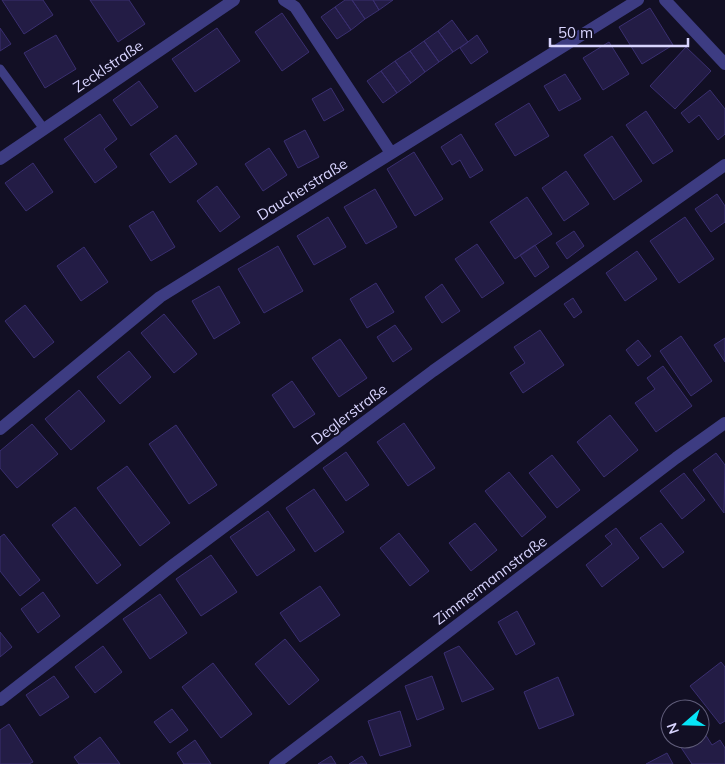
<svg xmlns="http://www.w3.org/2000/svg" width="725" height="764" viewBox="0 0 725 764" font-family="Mulish,sans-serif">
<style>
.building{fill:#231c45;stroke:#3a2f70}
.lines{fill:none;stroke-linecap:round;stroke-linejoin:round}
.lane{stroke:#3d3c82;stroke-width:9}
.street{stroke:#3d3c82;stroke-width:12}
.labels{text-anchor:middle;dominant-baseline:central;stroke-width:4;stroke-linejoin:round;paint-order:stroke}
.street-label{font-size:15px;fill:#d8d4fe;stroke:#120f24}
</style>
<rect width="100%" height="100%" fill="#120f24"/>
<path class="building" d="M2 0H43L53 15 24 34Z
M90 0H129L145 24 118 42Z
M345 0H352L365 19 351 30 335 7Z
M352 0H373L379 10 365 19Z
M373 0H393L379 10Z
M335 7 351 30 337 39 321 17Z
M650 8 673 45 642 64 619 27Z
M282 13 309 52 282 71 255 32Z
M452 20 468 42 453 52 438 31Z
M0 28 11 44 0 51Z
M217 28 240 61 195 92 172 59Z
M438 31 453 52 439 62 424 41Z
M56 35 76 69 45 88 24 53Z
M477 35 488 52 471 64 460 48Z
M424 41 439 62 425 72 410 51Z
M609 42 629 74 603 90 583 58Z
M686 47 711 71 675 109 650 86Z
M410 51 425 72 411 83 395 61Z
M395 61 411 83 397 93 381 71Z
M381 71 397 93 383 103 367 81Z
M565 74 581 99 559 111 544 86Z
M139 81 158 107 131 126 113 100Z
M331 88 344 110 324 121 312 99Z
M710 90 725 109V134L718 140 699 115 689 123 681 113Z
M529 103 549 136 515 156 495 124Z
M646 111 673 151 653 164 626 125Z
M100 114 117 139 104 149 117 167 95 183 64 139Z
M305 130 319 157 298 168 284 141Z
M461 134 483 170 470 178 460 160 452 165 441 147Z
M176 135 197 164 170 183 150 154Z
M612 136 642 181 614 200 584 155Z
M269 148 287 175 263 191 245 164Z
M414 152 443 199 415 216 387 169Z
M33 163 53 192 26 211 5 183Z
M566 171 589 204 564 221 542 188Z
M217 186 240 217 220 232 197 201Z
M375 189 397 227 366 244 344 207Z
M717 194 725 206V222L711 232 695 209Z
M527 197 552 234 515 259 490 222Z
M153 211 175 247 151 261 129 226Z
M328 217 346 247 314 265 297 236Z
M685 217 714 259 679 283 650 241Z
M574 231 584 246 567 259 556 243Z
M477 244 504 283 482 298 455 259Z
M535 245 549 267 535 277 520 255Z
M278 246 303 291 264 313 238 269Z
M84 247 108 282 81 301 57 266Z
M637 251 657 279 625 301 606 273Z
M376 283 394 312 367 328 350 299Z
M442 284 460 311 442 323 425 297Z
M219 286 240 323 214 339 192 301Z
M573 298 582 312 574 318 564 304Z
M25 305 54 342 34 358 5 321Z
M164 314 197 354 174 373 141 333Z
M395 325 412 349 393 362 377 337Z
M540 330 564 365 523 393 510 373 525 363 514 347Z
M681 336 712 381 691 396 660 351Z
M725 338V362L714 345Z
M340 339 367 378 339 397 312 358Z
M638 340 651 356 638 366 626 350Z
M129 351 151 377 120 404 97 377Z
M663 366 692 406 656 432 635 403 655 389 647 378Z
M292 381 315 414 294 428 272 395Z
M79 390 105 421 71 450 45 419Z
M610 415 638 450 604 477 577 442Z
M404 423 435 468 408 486 377 442Z
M32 424 58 454 17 488 0 468V451Z
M176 425 217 485 189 504 149 444Z
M346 452 369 485 346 501 323 468Z
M716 453 725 465 724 513 693 470Z
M552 455 580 490 557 508 529 473Z
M127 466 170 523 140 546 97 488Z
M509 472 546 517 522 537 485 491Z
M684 473 705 500 682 519 660 491Z
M314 489 344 532 315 552 286 508Z
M75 507 121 565 97 584 52 525Z
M268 511 295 550 257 576 230 537Z
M475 523 497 550 471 571 449 543Z
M661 523 684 552 663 568 640 538Z
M616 528 639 558 602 587 586 565 612 544 605 536Z
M399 533 429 571 410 586 380 548Z
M4 534 40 580 20 596 0 571V537Z
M211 555 237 592 201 616 176 579Z
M320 586 340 615 300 642 280 613Z
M43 592 60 616 38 633 21 609Z
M160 594 187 633 150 659 123 619Z
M517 611 535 644 516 655 498 622Z
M0 632 12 647 0 657Z
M285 639 319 680 289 705 255 664Z
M103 646 122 672 95 693 75 667Z
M459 646 494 689 462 702 444 653Z
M721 662 725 667V721L720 724 690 686Z
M213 663 252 714 221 738 182 687Z
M54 676 69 697 40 716 26 695Z
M432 676 444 709 417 720 405 686Z
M558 677 574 715 539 729 524 692Z
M172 709 188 730 170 743 154 722Z
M400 711 411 746 380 756 368 721Z
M9 724 33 762 29 764H0V730Z
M700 726 712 745 720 740 725 748V764H692L676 740 700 739Z
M100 737 120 764H79L74 757Z
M195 740 211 764H184L177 753Z
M667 753 673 764H646Z
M331 756 336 764H318Z
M362 756 367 764H349Z"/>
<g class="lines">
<path class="lane" d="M0 69 44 129"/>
<path class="street" d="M284 0 295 7 391 153
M665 0 725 64
M0 159 234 0
M0 429 160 297 638 0
M0 700 173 565 433 371 725 165
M275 764 676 458 725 423"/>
</g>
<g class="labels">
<g class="street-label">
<text transform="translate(108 66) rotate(-34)">Zecklstraße</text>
<text transform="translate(302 189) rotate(-32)">Daucherstraße</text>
<text transform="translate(349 414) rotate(-37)">Deglerstraße</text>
<text transform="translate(490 580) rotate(-37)">Zimmermannstraße</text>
</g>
</g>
<g transform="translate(685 724) rotate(250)"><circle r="24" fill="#120f24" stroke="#615e7b"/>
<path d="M0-4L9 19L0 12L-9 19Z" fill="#07e4f6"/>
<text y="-8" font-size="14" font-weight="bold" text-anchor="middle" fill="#d8d4fe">N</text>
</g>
<path d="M550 38v8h138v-8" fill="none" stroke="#d8d4fe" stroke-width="2.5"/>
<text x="558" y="38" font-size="15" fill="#d8d4fe" stroke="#120f24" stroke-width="4" paint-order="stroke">50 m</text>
</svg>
